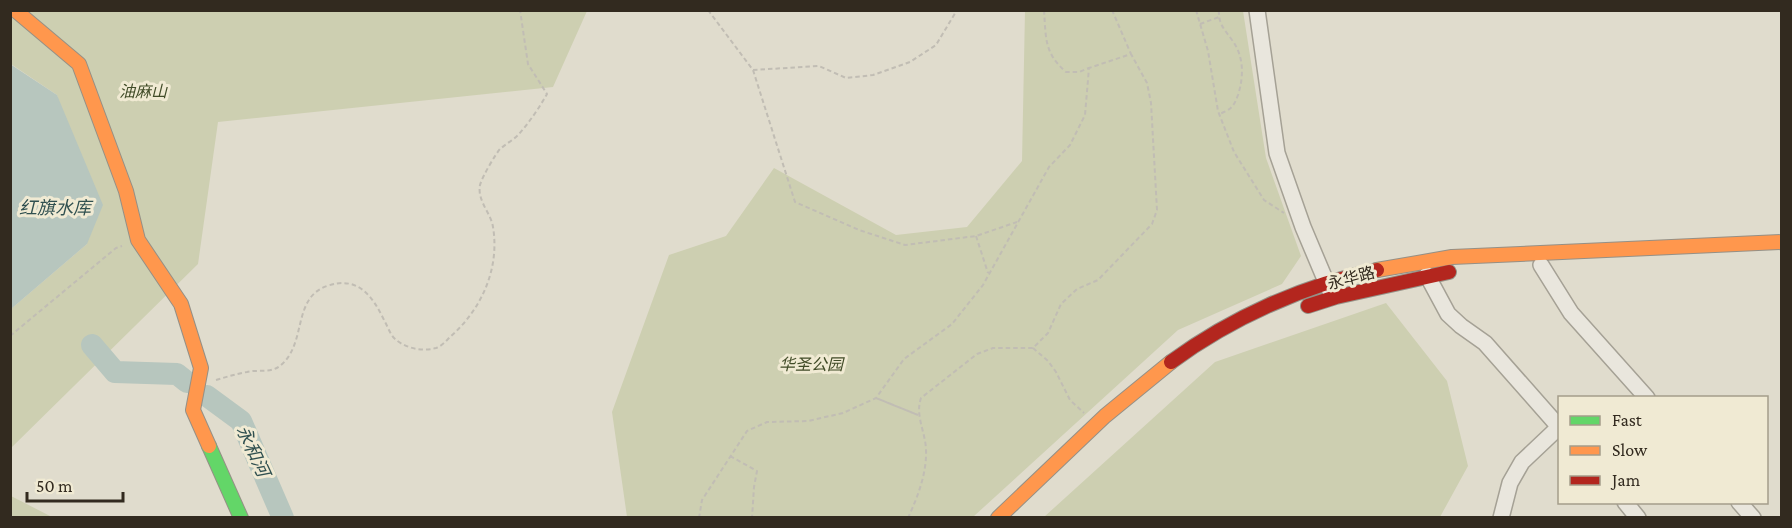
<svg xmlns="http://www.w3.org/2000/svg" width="1792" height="528" viewBox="0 0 1792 528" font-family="'Crimson Pro','Noto Sans SC',serif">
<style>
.green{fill:#cdcfb1}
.water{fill:#b7c6be}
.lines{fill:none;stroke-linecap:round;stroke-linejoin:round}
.river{stroke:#b7c6be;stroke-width:22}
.street-casing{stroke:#a5a195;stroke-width:18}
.fast-casing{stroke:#959086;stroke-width:16}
.slow-casing{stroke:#959086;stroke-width:16}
.jam-casing{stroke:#959086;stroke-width:16}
.path{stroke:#c1bdb4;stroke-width:2;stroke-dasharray:4.5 3;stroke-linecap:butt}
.street{stroke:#e9e6dd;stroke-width:15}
.fast{stroke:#63d668;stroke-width:14}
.slow{stroke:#ff974d;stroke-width:14}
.jam{stroke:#b3261e;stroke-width:14}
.labels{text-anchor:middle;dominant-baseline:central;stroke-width:6;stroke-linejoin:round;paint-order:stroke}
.park-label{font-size:16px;font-style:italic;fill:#414c28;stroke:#f0ead3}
.street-label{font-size:16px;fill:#322a1f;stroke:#f0ead3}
.water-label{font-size:18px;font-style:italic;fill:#305050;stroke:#f0ead3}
</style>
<rect width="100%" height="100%" fill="#e0dccd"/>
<path class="green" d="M11 11H587L553 87 218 122 198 264 11 448V309L87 244 57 95 11 64Z
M1025 11H1243L1266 158 1301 256 1282 284 1178 330 973 517H627L612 412 669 255 726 236 774 168 896 235 967 227 1022 161Z
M1386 303 1447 381 1468 466 1440 517H1044L1215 362Z
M10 496H11L52 517H11Z"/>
<path class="water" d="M10 64 57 95 103 205 87 244 11 309Z"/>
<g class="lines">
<path class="river" d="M92 345 115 372 177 374 187 382
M207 396 241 421 283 518"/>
<g class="street-casing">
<path id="street" d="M1257 10 1277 153 1303 227 1330 291
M1541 265 1571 313 1647 398
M1427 275 1448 314 1461 326 1485 343 1560 428
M1625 502 1638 518
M1739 502 1753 518
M1501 518 1510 483 1522 462 1559 427"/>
</g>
<g class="fast-casing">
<path id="fast" d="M209 446 241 518"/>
</g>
<g class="slow-casing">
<path id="slow" d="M15 10 79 64 126 191 138 240 181 304 201 368 193 410 209 446
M1377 270 1452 257 1782 242
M998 518 1105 416 1171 362"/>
</g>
<g class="jam-casing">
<path id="jam" d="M1308 306 1336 297 1449 272
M1171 362C1231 318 1304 285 1377 270"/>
</g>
<path class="path" d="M708 10 753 70 819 66 846 78 873 75 910 62 936 45 957 10
M1044 10C1046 38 1044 53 1066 72H1079L1089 68
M1112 10 1131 54
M1196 10 1208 51 1218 111 1234 152 1264 200 1284 213
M1219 10C1218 24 1225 30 1232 40 1244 56 1244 76 1238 95 1234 106 1231 110 1219 114
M1200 24 1219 17
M753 70 795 202 859 230 905 245 976 236 1017 222
M976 236 988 273
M10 336 116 248 122 246
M1033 348 1048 361 1056 372 1070 400 1084 413
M216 380C226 377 236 374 247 372 259 369 271 374 281 365 307 343 292 298 327 286 359 275 373 297 385 322 388 327 390 334 394 338 404 348 422 352 436 348 442 346 446 341 450 337 481 310 500 269 493 227 491 213 477 201 480 185 482 177 495 155 500 149 506 144 513 140 518 135 529 123 539 108 547 94L528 64 520 10
M918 415 876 398 918 415
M730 456 757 471 754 487 752 518
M699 518 702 500 747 431 767 422 808 421 843 413 876 398 904 359 952 324 983 285 1049 167 1070 145 1085 115 1089 68 1131 54 1147 83 1151 103 1157 210 1152 224 1098 280 1077 289 1061 304 1048 333 1033 348H993L977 354 921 398C915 415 925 431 926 449 927 473 918 496 908 518"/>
<use href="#street" class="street"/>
<use href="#fast" class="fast"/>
<use href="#slow" class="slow"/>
<use href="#jam" class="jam"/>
</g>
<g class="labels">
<g class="park-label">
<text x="143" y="91">油麻山</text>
<text x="811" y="364">华圣公园</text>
</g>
<g class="street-label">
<text transform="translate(1351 278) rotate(-15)">永华路</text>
</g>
<g class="water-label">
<text x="55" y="208">红旗水库</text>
<text transform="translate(253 451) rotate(65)">永和河</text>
</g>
</g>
<rect width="1792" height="528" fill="none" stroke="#322a1f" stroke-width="24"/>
<rect x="1558" y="396" width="210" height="108" fill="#f0ead3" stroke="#a49d8b" stroke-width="1.5"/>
<rect x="1570" y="416" width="30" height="9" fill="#63d668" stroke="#a49d8b" stroke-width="1.5"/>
<text x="1612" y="426" font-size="18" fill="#322a1f">Fast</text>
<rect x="1570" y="446" width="30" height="9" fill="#ff974d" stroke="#a49d8b" stroke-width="1.5"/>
<text x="1612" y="456" font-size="18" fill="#322a1f">Slow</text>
<rect x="1570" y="476" width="30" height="9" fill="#b3261e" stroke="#a49d8b" stroke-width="1.5"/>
<text x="1612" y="486" font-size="18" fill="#322a1f">Jam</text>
<path d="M27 492v9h96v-9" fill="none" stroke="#322a1f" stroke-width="3"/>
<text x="36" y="492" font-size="18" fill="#322a1f" stroke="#f0ead3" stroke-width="4.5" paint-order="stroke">50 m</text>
</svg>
